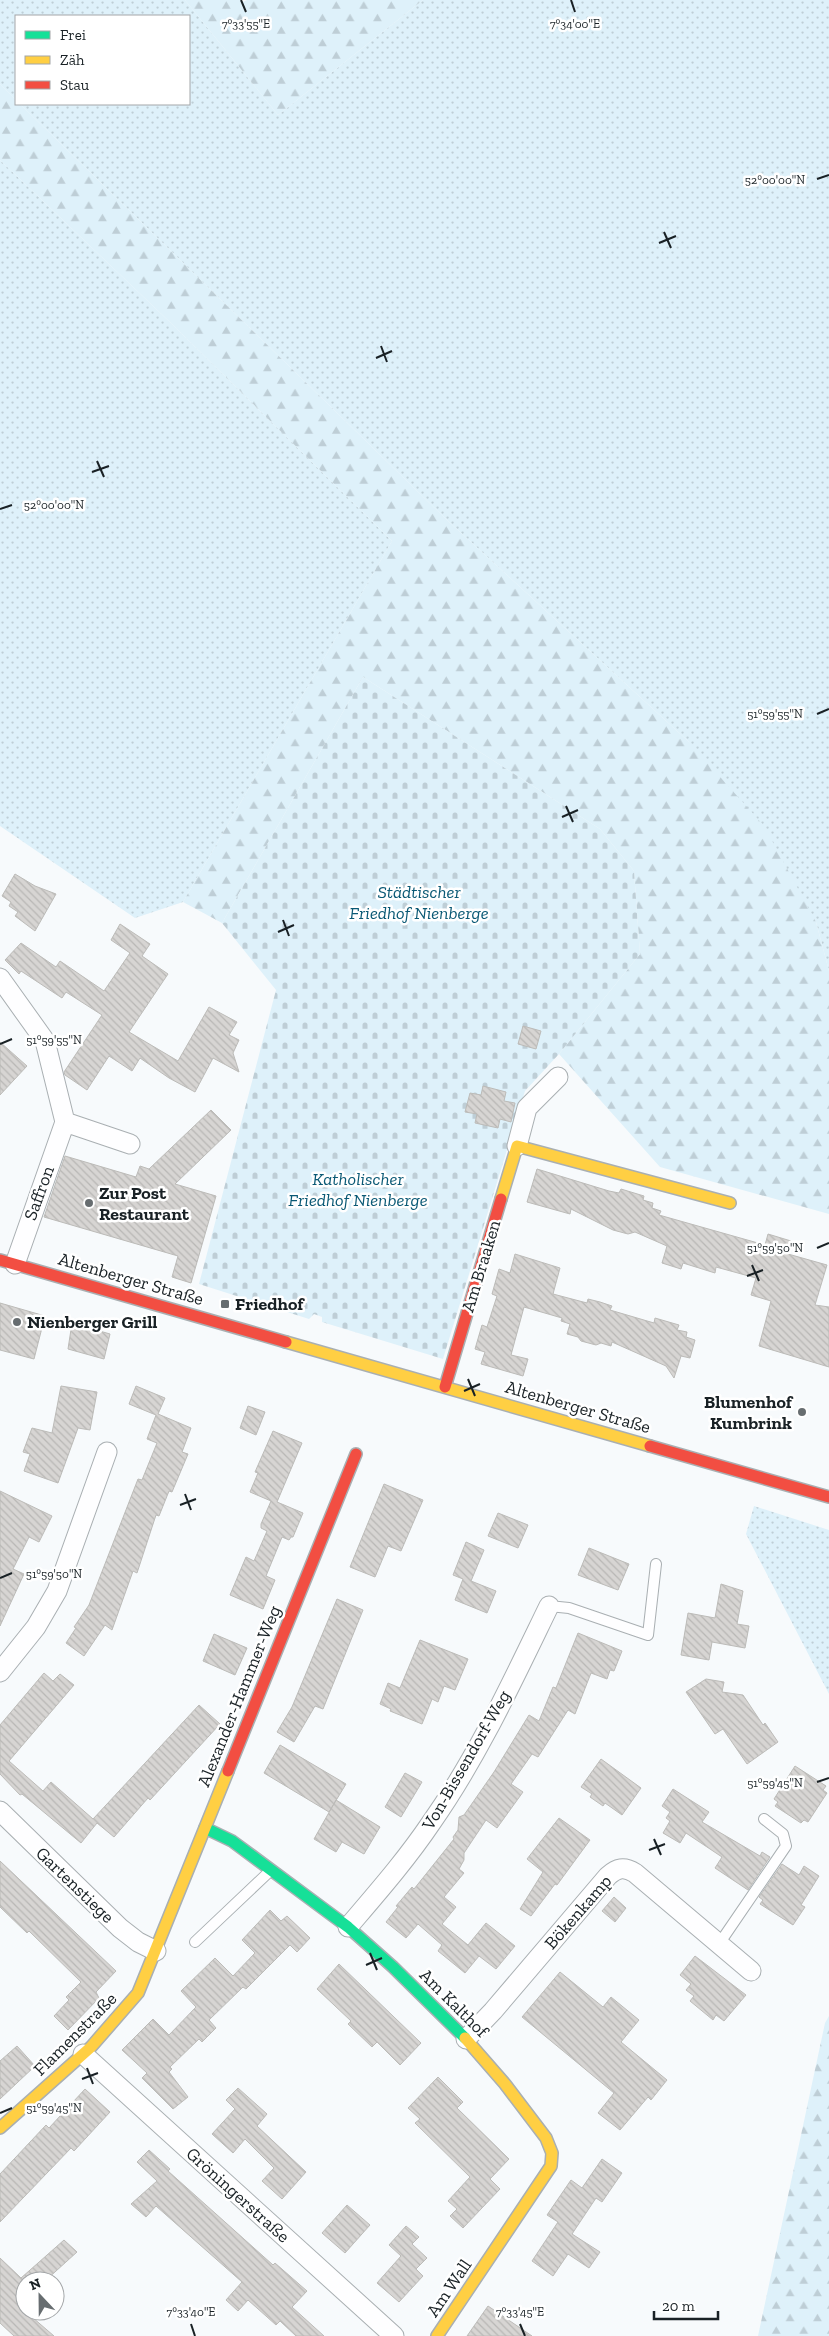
<svg xmlns="http://www.w3.org/2000/svg" width="829" height="2336" viewBox="0 0 829 2336" font-family="'Zilla Slab',serif">
<style>
.grass{fill:url(#grass-dots)}
.forest{fill:url(#forest-firs)}
.cemetery{fill:url(#cemetery-stones)}
.building{fill:url(#building-back-hatch);stroke:#bcbbb8}
.lines{fill:none;stroke-linecap:round;stroke-linejoin:round}
.lane-casing{stroke:#a9afb2;stroke-width:12}
.street-casing{stroke:#a9afb2;stroke-width:21}
.fast-casing{stroke:#a9afb2;stroke-width:14}
.slow-casing{stroke:#a9afb2;stroke-width:14}
.jam-casing{stroke:#a9afb2;stroke-width:14}
.lane{stroke:#fefeff;stroke-width:10}
.street{stroke:#fefeff;stroke-width:19}
.fast{stroke:#16e098;stroke-width:11}
.slow{stroke:#ffcf43;stroke-width:11}
.jam{stroke:#f24e42;stroke-width:11}
.ticks{fill:none;stroke:#192125;stroke-width:2}
.poi-dot{fill:#676d70;stroke:#fff;stroke-width:2}
.labels{text-anchor:middle;dominant-baseline:central;stroke-width:5;stroke-linejoin:round;paint-order:stroke}
.park-label{font-size:18px;font-style:italic;fill:#0a5975;stroke:#fff}
.street-label{font-size:18px;fill:#192125;stroke:#fff}
.poi-label{font-size:18px;font-weight:bold;fill:#192125;stroke:#fff;text-anchor:start}
.ticks-label{font-size:12px;text-anchor:middle;fill:#192125;stroke:#fff;stroke-width:5;stroke-linejoin:round;paint-order:stroke}
</style>
<defs>
<pattern id="grass-dots" width="8" height="8" patternUnits="userSpaceOnUse" patternTransform="scale(1.25)"><rect width="8" height="8" fill="#def1fa"/><path d="M2 2h.1M6 6h.1" fill="none" stroke="#beced6" stroke-width="1.8" stroke-linecap="round"/></pattern>
<pattern id="forest-firs" width="22" height="20" patternUnits="userSpaceOnUse" patternTransform="scale(1.25)"><rect width="22" height="20" fill="#def1fa"/><path d="M5 1l3.5 6h-7zM16 11l3.5 6h-7z" fill="#beced6"/></pattern>
<pattern id="cemetery-stones" width="16" height="16" patternUnits="userSpaceOnUse" patternTransform="scale(1.25)"><rect width="16" height="16" fill="#def1fa"/><path d="M2 7V4a2 2 0 0 1 4 0v3zM10 15v-3a2 2 0 0 1 4 0v3z" fill="#beced6"/></pattern>
<pattern id="building-back-hatch" width="6" height="6" patternUnits="userSpaceOnUse" patternTransform="scale(1.25)"><rect width="6" height="6" fill="#d7d5d3"/><path d="M-1 5l2 2M0 0l6 6M5-1l2 2" fill="none" stroke="#b8b7b5"/></pattern>
</defs>
<rect width="100%" height="100%" fill="#f7fafc"/>
<path class="grass" d="M0 0H185L278 115 423 0H829V971L816 922 688 741 448 521 20 104H189V16H16V100L0 84Z
M0 160 174 326 392 541 183 902 135 918 0 826Z
M754 1506 829 1530V1694L746 1534Z"/>
<path class="forest" d="M185 0H241L243 2 247 0H423L278 115Z
M0 84 16 100V104H20L448 521 688 741 764 826 816 922 829 971V1214L660 1167 559 1054 640 954 634 871 600 829 363 677 222 923 183 902 392 541 174 326 0 160Z
M829 2016V2336H758L825 2023Z"/>
<path class="cemetery" d="M363 677 600 829 634 871 640 954 559 1054 525 1091 443 1359 322 1322V1317L314 1314 309 1319 199 1284 276 990 222 923Z"/>
<path class="building" d="M15 874 35 886 56 894 35 931 15 916 18 912 9 906 11 902 2 896Z
M120 924 150 944 142 956 168 974 129 1032 178 1061 209 1007 237 1022 229 1035 239 1040 233 1053 239 1072 213 1058 195 1092 169 1078 140 1058 132 1071 109 1056 87 1090 65 1075 64 1072 102 1015 66 992 62 998 21 971 19 974 5 960 21 943 56 967 60 961 104 991 130 953 111 940Z
M523 1026 541 1031 536 1049 518 1044Z
M0 1042 27 1066 0 1095Z
M483 1086 506 1092 504 1101 515 1103 511 1122 500 1119 498 1128 475 1123 477 1114 465 1112 470 1093 481 1095Z
M211 1110 231 1130 175 1184 216 1196 191 1283 172 1277 178 1256 44 1217 65 1156 136 1177 140 1166 149 1169Z
M537 1169 609 1191 619 1193 621 1189 644 1196 643 1200 653 1203 652 1208 661 1211 659 1215 765 1245 768 1234 791 1241 788 1254 827 1265 815 1305 829 1307V1367L759 1346 771 1301 751 1295 756 1278 716 1267 715 1273 683 1263 681 1269 662 1263 667 1246 635 1232 628 1234 613 1230 571 1209 570 1214 527 1202Z
M515 1254 560 1268 553 1294 587 1303 588 1299 600 1302 612 1306 610 1310 654 1323 655 1318 679 1325 677 1330 687 1332 686 1337 695 1340 690 1358 681 1356 674 1378 666 1366 612 1342 611 1346 601 1343 596 1345 581 1341 578 1337 567 1334 570 1324 561 1321 562 1318 524 1307 511 1355 528 1359 523 1376 481 1364 485 1352 475 1349 482 1325 487 1327 497 1296 492 1294 499 1269 510 1273Z
M0 1303 45 1316 34 1359 0 1350Z
M72 1323 110 1334 104 1359 68 1349Z
M61 1386 97 1392 90 1430 78 1428 58 1483 24 1471 30 1454 23 1452 32 1428 52 1433Z
M136 1386 165 1398 158 1414 191 1428 182 1452 188 1454 172 1492 169 1491 159 1516 156 1515 137 1573 133 1571 112 1630 105 1625 84 1656 66 1643 76 1628 74 1627 89 1605 138 1479 142 1480 157 1443 147 1439 156 1415 129 1404Z
M248 1406 265 1412 256 1435 240 1428Z
M273 1431 302 1443 277 1502 303 1513 293 1537H291L289 1540 282 1537 266 1576 275 1580 263 1609 230 1595 246 1557 254 1561 267 1531 261 1528V1524L271 1501 250 1492 258 1473 255 1472Z
M384 1484 423 1500 401 1551 388 1546 375 1577 350 1567Z
M0 1491 52 1516 39 1542 29 1537 13 1569 24 1574 0 1626Z
M498 1513 528 1525 518 1548 488 1536Z
M466 1542 484 1550 471 1581 496 1591 487 1613 455 1600 463 1579 453 1575Z
M589 1548 629 1564 618 1590 578 1575Z
M721 1584 743 1591 737 1624 749 1626 745 1648 712 1642 709 1660 681 1655 688 1613 715 1618Z
M337 1599 363 1610 323 1709 315 1706 294 1742 277 1732 292 1707Z
M578 1633 622 1651 614 1671 610 1670 607 1679 591 1673 575 1714 568 1710 538 1757 532 1754 511 1784 523 1792 497 1828 486 1820 464 1853V1860L459 1869 464 1873 444 1897 456 1907 442 1924 468 1945 486 1923 515 1946 496 1969 479 1956 465 1973 438 1951 442 1945 418 1924 406 1938 386 1922 398 1907 396 1906 412 1887 414 1889 454 1839 453 1837 458 1830 459 1817 464 1815 494 1772 529 1715 539 1721 553 1687 556 1688Z
M214 1634 247 1648 235 1675 203 1661Z
M420 1640 468 1659 455 1690 444 1686 438 1702 432 1699 422 1724 390 1711 391 1709 380 1704 388 1683 400 1688Z
M44 1673 53 1681 60 1674 74 1685 9 1761 43 1791 51 1782 93 1819 199 1705 220 1724 150 1800 148 1798 114 1837 97 1823 81 1843 22 1794 20 1795 0 1774V1725Z
M706 1679 724 1682 722 1692 743 1695 763 1725 765 1723 778 1742 747 1764 723 1729 715 1734 686 1692Z
M280 1745 346 1784 329 1812 264 1773Z
M601 1759 641 1788 622 1815 605 1803 603 1806 590 1797 592 1794 581 1787Z
M795 1766 826 1786 823 1790 827 1793 808 1822 804 1820 801 1823 775 1806 778 1802 774 1799Z
M405 1773 422 1782 401 1817 385 1807Z
M673 1789 709 1812 702 1822 760 1856 762 1852 770 1857 748 1890 715 1868 722 1857 686 1833 680 1843 663 1833 670 1821 666 1818 670 1812 662 1806Z
M336 1800 380 1827 364 1854 342 1842 336 1852 314 1839Z
M559 1818 590 1840 557 1885 555 1884 531 1916 520 1909 543 1872 527 1859Z
M0 1861 116 1971 96 1992 99 1998 68 2030 54 2016 69 2000 66 1997 81 1982 29 1931 27 1933 0 1907Z
M782 1864 799 1875 804 1866 819 1876 801 1905 805 1907 793 1925 760 1904 763 1900 759 1897Z
M614 1897 626 1908 615 1922 602 1911Z
M270 1910 281 1921 287 1916 310 1938 297 1952 290 1945 246 1989 243 1987 209 2020 216 2028 202 2042 199 2039 170 2067 172 2069 169 2072 188 2097 173 2109 142 2078 147 2073 122 2050 153 2019 169 2035 196 2007 181 1991 215 1958 233 1976 255 1953 242 1940Z
M695 1956 746 1995 724 2021 716 2015 713 2020 690 2001 694 1996 686 1990 691 1984 680 1975Z
M339 1964 421 2043 400 2065 377 2042 372 2047 348 2024 351 2021 317 1989Z
M560 1972 603 2007 611 1997 639 2020 621 2042 667 2080 651 2100 648 2097 620 2130 598 2113 614 2093 522 2017Z
M17 2046 35 2066 0 2099V2061Z
M438 2077 463 2102 457 2108 509 2159 490 2179 500 2189 463 2228 450 2216 457 2209 448 2201 470 2177 415 2123 420 2119 408 2108Z
M238 2088 267 2114 257 2126 306 2172 282 2199 262 2181 274 2168 245 2139 233 2153 212 2134 235 2109 226 2100Z
M85 2089 110 2112 74 2151 71 2148 0 2222V2174L46 2125 49 2128Z
M149 2150 170 2169 168 2171 273 2265 275 2263 307 2291 292 2307 324 2336H296L280 2321 276 2325 248 2300 238 2311 226 2300 242 2282 156 2206 146 2217 131 2204 157 2181 137 2162Z
M602 2159 622 2173 602 2202 596 2198 572 2234 600 2252 589 2268 568 2254 553 2276 532 2261 558 2222 547 2215 571 2180 582 2188Z
M347 2205 370 2225 345 2253 322 2233Z
M406 2226 419 2237 412 2244 427 2258 416 2269 423 2276 399 2302 377 2283 401 2256 389 2245Z
M64 2240 77 2252 45 2281H24L25 2311 54 2336H14L0 2323V2258L21 2278Z
M488 2306 532 2336H467Z"/>
<g class="lines">
<g class="lane-casing">
<path id="lane" d="M549 1606 569 1608 648 1635 656 1564
M195 1942 270 1871
M719 1944 786 1846 783 1834 764 1819"/>
</g>
<g class="street-casing">
<path id="street" d="M0 978 45 1041 65 1122 15 1264
M65 1122 130 1144
M517 1146 527 1108 558 1077
M0 1672 36 1627 57 1591 107 1452
M0 1811 120 1928 138 1942 156 1951
M348 1927C377 1893 406 1860 431 1823 478 1756 513 1680 549 1606
M466 2039 493 2011 608 1876C617 1868 624 1866 635 1873L751 1971
M83 2054 394 2336"/>
</g>
<g class="fast-casing">
<path id="fast" d="M205 1828 232 1841 348 1927 393 1967 465 2038"/>
</g>
<g class="slow-casing">
<path id="slow" d="M501 1199 517 1146 730 1203
M286 1342 650 1446
M0 2128 91 2047 138 1993 228 1771
M437 2336 551 2166 552 2153 546 2138 505 2084 465 2038"/>
</g>
<g class="jam-casing">
<path id="jam" d="M0 1260 286 1342
M445 1387 501 1199
M650 1446 829 1497
M228 1771 356 1454"/>
</g>
<use href="#lane" class="lane"/>
<use href="#street" class="street"/>
<use href="#fast" class="fast"/>
<use href="#slow" class="slow"/>
<use href="#jam" class="jam"/>
</g>
<path class="ticks" d="M241 0 246 12M571 0 575 12M817 179 829 175M664 232 671 248M659 243 676 236M381 346 387 362M376 358 392 351M97 461 104 477M92 472 109 466M0 509 12 505M817 714 829 709M566 806 573 822M562 817 578 810M283 920 289 936M278 932 294 925M0 1044 12 1039M817 1248 829 1243M752 1265 759 1281M747 1276 763 1270M468 1379 475 1396M464 1391 480 1384M185 1494 191 1510M180 1505 196 1499M0 1578 12 1573M817 1782 829 1778M654 1839 661 1855M649 1850 665 1844M370 1953 377 1970M366 1965 382 1958M87 2068 93 2084M82 2079 98 2073M0 2113 12 2108M191 2324 195 2336M520 2324 525 2336"/>
<g class="poi-dot">
<circle cx="89" cy="1203" r="5"/>
<rect x="220" y="1299" width="10" height="10" rx="2.5"/>
<circle cx="17" cy="1322" r="5"/>
<circle cx="802" cy="1412" r="5"/>
</g>
<g class="labels">
<g class="park-label">
<text x="419" y="892">Städtischer<tspan x="419" dy="21">Friedhof Nienberge</tspan></text>
<text x="358" y="1179">Katholischer<tspan x="358" dy="21">Friedhof Nienberge</tspan></text>
</g>
<g class="street-label">
<text transform="translate(39 1193) rotate(-70)">Saffron</text>
<text transform="translate(481 1266) rotate(-73)">Am Braaken</text>
<text transform="translate(131 1279) rotate(16)">Altenberger Straße</text>
<text transform="translate(578 1407) rotate(16)">Altenberger Straße</text>
<text transform="translate(239 1696) rotate(-68)">Alexander-Hammer-Weg</text>
<text transform="translate(466 1760) rotate(-60)">Von-Bissendorf-Weg</text>
<text transform="translate(75 1885) rotate(44)">Gartenstiege</text>
<text transform="translate(578 1912) rotate(-49)">Bökenkamp</text>
<text transform="translate(454 2003) rotate(45)">Am Kalthof</text>
<text transform="translate(75 2034) rotate(-45)">Flamenstraße</text>
<text transform="translate(238 2195) rotate(42)">Gröningerstraße</text>
<text transform="translate(449 2288) rotate(-56)">Am Wall</text>
</g>
<g class="poi-label">
<text x="99" y="1193">Zur Post<tspan x="99" dy="21">Restaurant</tspan></text>
<text x="235" y="1304">Friedhof</text>
<text x="27" y="1322">Nienberger Grill</text>
<text x="792" y="1402" text-anchor="end">Blumenhof<tspan x="792" dy="21">Kumbrink</tspan></text>
</g>
</g>
<g class="ticks-label">
<text x="246" y="28">7°33'55"E</text>
<text x="575" y="28">7°34'00"E</text>
<text x="775" y="184">52°00'00"N</text>
<text x="54" y="509">52°00'00"N</text>
<text x="775" y="718">51°59'55"N</text>
<text x="54" y="1044">51°59'55"N</text>
<text x="775" y="1252">51°59'50"N</text>
<text x="54" y="1578">51°59'50"N</text>
<text x="775" y="1787">51°59'45"N</text>
<text x="54" y="2112">51°59'45"N</text>
<text x="191" y="2316">7°33'40"E</text>
<text x="520" y="2316">7°33'45"E</text>
</g>
<rect x="15" y="15" width="175" height="90" fill="#ffffff" stroke="#a3a6a8"/>
<rect x="25" y="31" width="25" height="8" fill="#16e098" stroke="#a3a6a8"/>
<text x="60" y="40" font-size="15" fill="#192125">Frei</text>
<rect x="25" y="56" width="25" height="8" fill="#ffcf43" stroke="#a3a6a8"/>
<text x="60" y="65" font-size="15" fill="#192125">Zäh</text>
<rect x="25" y="81" width="25" height="8" fill="#f24e42" stroke="#a3a6a8"/>
<text x="60" y="90" font-size="15" fill="#192125">Stau</text>
<g transform="translate(40 2296) rotate(338)"><circle r="24" fill="#ffffff" stroke="#a3a6a8"/>
<path d="M0-4L9 19L0 12L-9 19Z" fill="#676d70"/>
<text y="-8" font-size="14" font-weight="bold" text-anchor="middle" fill="#192125">N</text>
</g>
<path d="M654 2311v8h64v-8" fill="none" stroke="#192125" stroke-width="2.5"/>
<text x="662" y="2311" font-size="15" fill="#192125" stroke="#ffffff" stroke-width="4" paint-order="stroke">20 m</text>
</svg>
